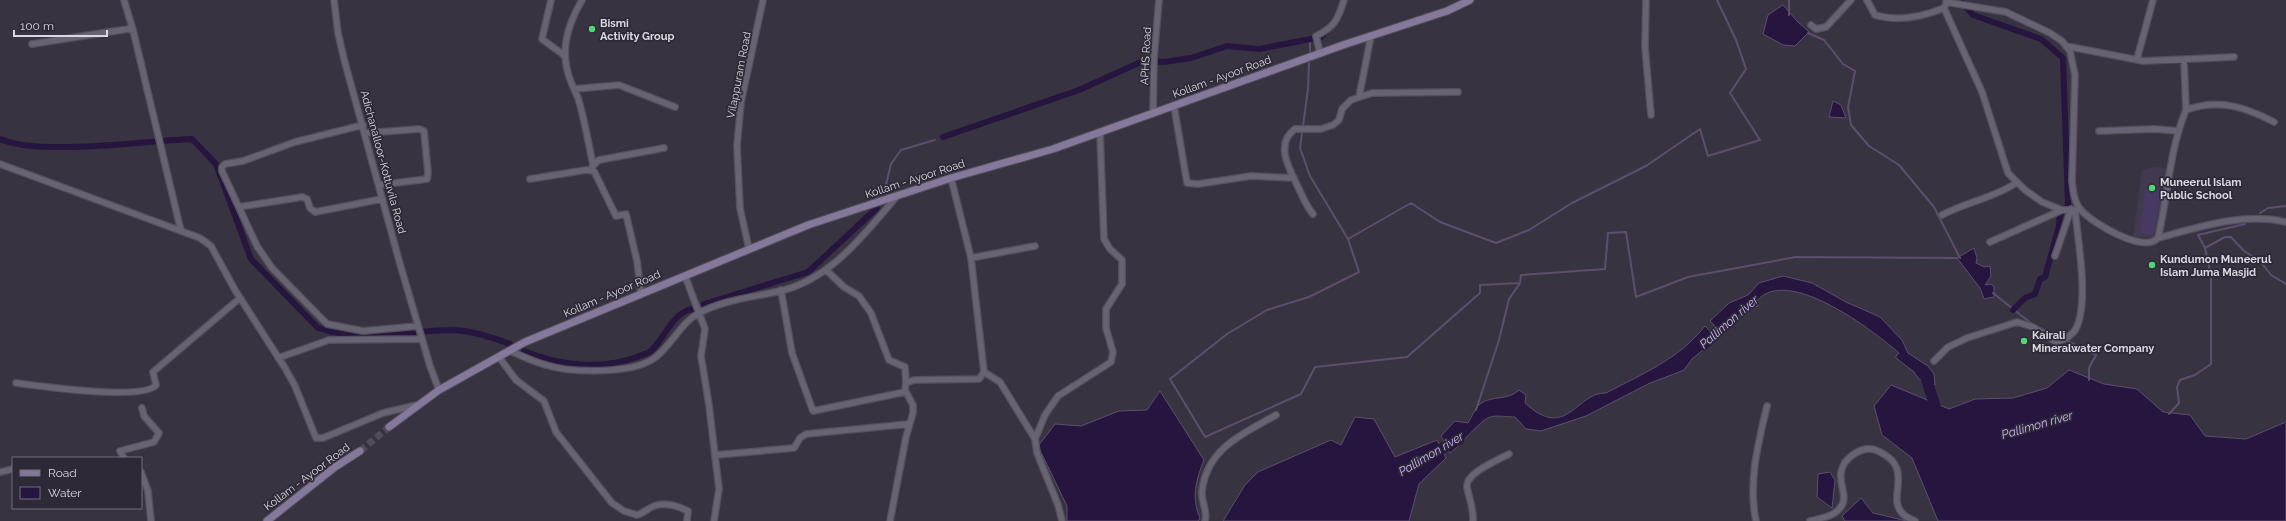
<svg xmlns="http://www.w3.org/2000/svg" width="2286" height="521" viewBox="0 0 2286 521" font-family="Raleway,sans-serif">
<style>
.built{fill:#413a4e}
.green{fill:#483964}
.water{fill:#26153e;stroke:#5c4f6e}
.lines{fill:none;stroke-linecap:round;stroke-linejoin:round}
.stream{stroke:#5c4f6e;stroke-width:2}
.canal{stroke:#26153e;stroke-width:6}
.river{stroke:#26153e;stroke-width:11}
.secondary-tunnel{stroke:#504c59;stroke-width:7;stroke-dasharray:7 3.5;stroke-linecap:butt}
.street-casing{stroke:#53505b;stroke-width:8}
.secondary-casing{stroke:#53505b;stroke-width:9}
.street{stroke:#676372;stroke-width:5.5}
.secondary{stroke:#84799b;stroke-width:7}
.poi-dot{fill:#50d674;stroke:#2e2937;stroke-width:1.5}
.labels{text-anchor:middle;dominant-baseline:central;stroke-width:3.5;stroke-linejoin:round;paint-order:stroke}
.poi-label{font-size:11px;font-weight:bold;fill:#d9d7df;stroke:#2e2937;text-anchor:start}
.street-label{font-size:11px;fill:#d9d7df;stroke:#2e2937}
.water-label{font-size:12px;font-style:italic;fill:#cab2fc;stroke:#2e2937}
</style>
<rect width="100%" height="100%" fill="#383341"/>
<path class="built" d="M2155 167 2167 169 2159 227 2155 237H2133L2142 170Z"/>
<path class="green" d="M2146 188 2162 189 2153 235 2140 234Z"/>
<path class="water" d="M1783 5 1797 21 1809 32 1795 46 1783 45 1763 34 1768 15Z
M1833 101 1841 105 1846 118 1829 117Z
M1974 248 1977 258 1976 263 1984 267 1990 266 1991 276 1985 285 1991 284 1994 287V297L1984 299 1980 288 1957 258Z
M1783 276 1812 283 1846 302 1880 317 1902 340 1908 353 1928 366 1934 374 1935 385 1919 379 1914 372 1896 358V356L1899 353C1875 332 1787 264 1757 301L1758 306 1746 309 1721 332 1710 321 1729 303 1748 295 1759 283Z
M1705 326 1717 338 1692 359 1684 370 1648 384 1586 416 1541 431 1526 429 1515 417C1508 417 1496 415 1490 417 1479 421 1460 446 1450 453L1441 436 1455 421 1468 423C1471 418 1475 408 1480 404 1492 395 1508 401 1519 390L1526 395 1525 403C1567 442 1576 392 1606 393 1642 374 1679 359 1705 326Z
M2069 370 2104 384 2137 389 2163 412 2190 415 2205 436 2246 439 2286 422V521H1938L1912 458 1882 435 1874 406 1891 385 1949 409 1975 399 2013 398 2047 388Z
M1160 391 1204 460C1196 480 1191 497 1200 518L1198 521H1067V506L1038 446 1055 424 1081 426 1119 411 1147 410Z
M1355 417 1374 419 1395 457 1437 440 1446 458 1419 484 1409 521H1223L1245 485 1258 472 1331 440 1341 445Z
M1830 472 1835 480 1832 508 1817 497 1818 474Z
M1861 498 1873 513 1907 521H1845L1842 516Z"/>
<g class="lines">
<path class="stream" d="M1789 15V0
M1808 33 1824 40 1843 64 1855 71 1848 107 1851 125 1869 146 1899 165 1934 207 1960 258
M1310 51V39
M1309 63 1308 89 1300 148 1310 176 1348 239 1359 272 1309 297 1267 310 1227 334 1170 379 1205 437 1301 394 1315 367 1407 357 1480 293V285L1520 283 1521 275 1605 269 1608 233 1626 232 1636 297 1688 277 1796 257 1957 258
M884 193 891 164 901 150 935 140
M2260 213 2268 208 2286 206
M1348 239 1411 203 1440 222 1496 243 1529 230 1572 203 1646 166 1700 129 1708 156 1760 140 1730 93 1746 69 1736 40 1717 0
M2205 248 2225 237H2231L2244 251 2260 261 2271 275 2286 284
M1993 293 2032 324
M2036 326 2096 355 2089 368V380
M1476 410 1499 340 1509 299 1520 283
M2169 414 2179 403 2177 387 2180 380 2195 375 2211 364V275L2205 248 2198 235 2245 224"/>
<path class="canal" d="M1960 0 1973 15 2041 39 2063 58 2068 205 2060 215 2059 226 2045 277 2040 279 2035 294 2025 298 2013 310
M943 137 1079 90 1143 61 1164 62 1191 58 1227 46 1259 49 1321 37 1327 31
M0 139C20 147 42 147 64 147 107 147 149 141 192 139L216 164 251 259 318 328C362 343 407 330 453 330 473 331 491 337 510 344
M704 304 808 272 877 208
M524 351C560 366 600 370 637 357 641 355 647 354 651 351 665 338 672 313 692 309"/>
<path class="river" d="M1703 345 1730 320
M1920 370 1925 375 1938 415
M1429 456 1459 439"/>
<path class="secondary-tunnel" d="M360 451 389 427"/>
<g class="street-casing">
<path id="street" d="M124 0 133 30
M334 0 338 33 344 59 400 264 430 366 439 390
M551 0 542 39 565 56
M582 0C567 26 559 52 571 82 573 87 576 93 578 98 585 120 588 143 593 164
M1646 0 1645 47 1651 115
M1867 0 1875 15C1898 22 1922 17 1944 8L1945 6
M1946 2 2006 12 2050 33 2062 41 2070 51 2075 75 2072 181C2073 191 2074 202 2081 210 2092 223 2144 254 2158 238 2168 196 2169 151 2186 110 2218 98 2245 107 2274 122
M1944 8 1982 92 2008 173 2025 190 2042 202 2062 210H2079
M1811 25 1816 29 1826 27 1851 0
M32 44 128 29 133 30 181 231
M2066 46 2143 61 2234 57
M1320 53 1316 36C1335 27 1338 19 1344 0
M2137 59 2153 0
M2184 60 2186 110
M574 89 619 85 675 107
M1359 97 1371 36
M1174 106 1187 183 1198 184 1251 176 1294 178
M1153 113 1154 57 1159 0
M363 125 295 142 243 161 225 164 222 167V171L257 246 272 268 327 324 363 331 418 326
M2099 131 2154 129 2179 131
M366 133 419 129 424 131 428 173 427 179 379 185
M0 164 200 238 211 246 235 290 285 368 295 386 316 438H323L383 413 417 405
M592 167 599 160 664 148
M530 179 586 170 594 171 616 216 626 214 637 261 641 293
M239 207 302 197 307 199 310 208 315 212 382 199
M1313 214C1306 206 1303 197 1298 187 1290 170 1274 144 1295 129H1321L1333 125 1339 120 1342 109 1351 100 1372 93 1458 92
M1942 215C1966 202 1994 198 2016 183
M2158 238C2199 227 2244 212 2286 222
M1990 242 2062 210
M749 249 740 208 737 146 741 102 763 0
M2055 256 2071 209
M971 258 1035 246
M826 270 844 287 859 296 871 313 889 360 905 367 906 383
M685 276 705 329 701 356 709 405 719 489 714 521
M781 290 792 353 813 411 905 392
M510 351C522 356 534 362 546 365 571 373 631 374 653 359 671 347 680 323 699 313 726 299 756 297 784 290 833 277 866 232 898 195
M499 357 516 380 544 401 556 432 612 503 624 511 637 515C644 513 648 508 654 506 665 502 678 506 688 511L687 521
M278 358 329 340 422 339
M1934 361 1948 347 1967 338 2017 322 2033 327 2056 342C2065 340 2075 334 2078 324 2088 295 2078 241 2075 210
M984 372 1000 382 1035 439
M16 383C39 386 143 401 156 385L153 372 240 298
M715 455 794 448 800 438 806 434 909 424
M124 458 120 451 154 442 159 433 144 416 142 408
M0 472 13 469
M141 472 148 491 151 521
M890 521 906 437 913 413V405L905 390 906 383 914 380 979 379 984 372 971 258 951 178
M1062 521 1058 505 1037 453 1035 439 1045 415 1058 396 1111 362 1113 352 1106 328V309L1122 284V260L1110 249 1104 239 1100 133
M1205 521C1208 511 1201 502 1202 491 1207 448 1243 434 1276 415
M1473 521C1474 509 1469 499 1467 487 1465 473 1498 460 1509 454
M1756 521C1748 483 1758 444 1767 406
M1810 521C1821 518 1833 517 1840 508 1849 498 1839 485 1841 473 1843 457 1864 444 1878 451 1916 468 1886 496 1902 513 1905 517 1911 519 1915 521"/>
</g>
<g class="secondary-casing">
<path id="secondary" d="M389 427 439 390 525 342 808 225 951 178 1053 149 1343 45 1447 11 1470 0
M267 521 335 467 360 451"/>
</g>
<use href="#street" class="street"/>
<use href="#secondary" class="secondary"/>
</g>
<g class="poi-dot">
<circle cx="592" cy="29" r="4"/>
<circle cx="2152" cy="188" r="4"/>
<circle cx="2152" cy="265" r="4"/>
<circle cx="2024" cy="341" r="4"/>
</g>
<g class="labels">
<g class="poi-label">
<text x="600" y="23">Bismi<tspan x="600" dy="13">Activity Group</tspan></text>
<text x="2160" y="182">Muneerul Islam<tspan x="2160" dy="13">Public School</tspan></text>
<text x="2160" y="259">Kundumon Muneerul<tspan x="2160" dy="13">Islam Juma Masjid</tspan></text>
<text x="2032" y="335">Kairali<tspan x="2032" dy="13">Mineralwater Company</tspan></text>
</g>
<g class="street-label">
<text transform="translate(1146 56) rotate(-87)">APHS Road</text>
<text transform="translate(739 75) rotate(-79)">Vilappuram Road</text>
<text transform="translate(1222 77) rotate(-20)">Kollam - Ayoor Road</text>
<text transform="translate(383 162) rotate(75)">Adichanalloor-Kottuvila Road</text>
<text transform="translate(915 179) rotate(-18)">Kollam - Ayoor Road</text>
<text transform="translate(612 294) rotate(-23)">Kollam - Ayoor Road</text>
<text transform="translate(307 477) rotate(-37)">Kollam - Ayoor Road</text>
</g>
<g class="water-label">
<text transform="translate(1729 322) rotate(-41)">Pallimon river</text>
<text transform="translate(2037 425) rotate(-16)">Pallimon river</text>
<text transform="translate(1431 454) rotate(-31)">Pallimon river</text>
</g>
</g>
<rect x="12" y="457" width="130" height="52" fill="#2e2937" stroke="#726f7a"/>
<rect x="20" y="470" width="20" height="6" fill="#84799b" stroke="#726f7a"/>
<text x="48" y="477" font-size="12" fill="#d9d7df">Road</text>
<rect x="20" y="487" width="20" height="12" fill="#26153e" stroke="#726f7a"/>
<text x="48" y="497" font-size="12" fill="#d9d7df">Water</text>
<path d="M14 30v6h93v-6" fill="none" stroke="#d9d7df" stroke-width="2"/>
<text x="20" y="30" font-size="12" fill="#d9d7df" stroke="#2e2937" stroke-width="3" paint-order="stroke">100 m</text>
</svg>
